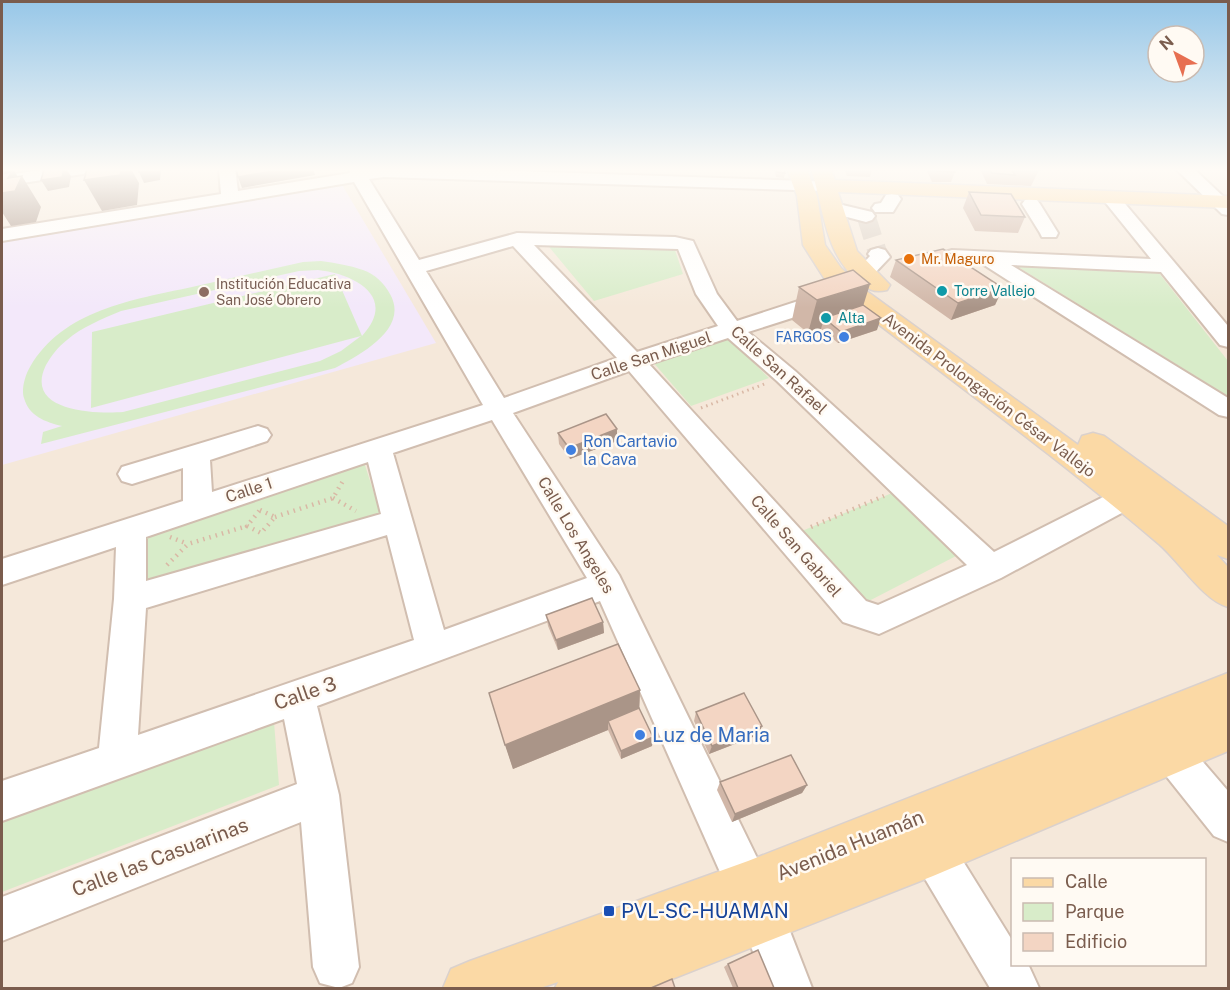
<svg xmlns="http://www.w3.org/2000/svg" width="1230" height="990" viewBox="0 0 1230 990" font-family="'Public Sans',sans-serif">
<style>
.residential{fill:#f5e8da;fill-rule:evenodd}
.education{fill:#f3e8fa}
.green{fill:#d8ecc9;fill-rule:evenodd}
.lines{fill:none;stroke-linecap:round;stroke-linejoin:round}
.minor-tunnel{stroke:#dcd0c4;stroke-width:19;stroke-dasharray:19 10;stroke-linecap:butt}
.minor-casing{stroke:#d1beb0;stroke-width:4}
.major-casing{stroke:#dad1cd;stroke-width:3}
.path-far1{stroke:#d9b8a5;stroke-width:3;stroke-dasharray:1.5 4;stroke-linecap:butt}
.path{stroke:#d9b8a5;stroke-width:4.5;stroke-dasharray:1.5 5;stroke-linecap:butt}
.minor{fill:#fff;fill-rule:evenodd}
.major{fill:#fbd9a5;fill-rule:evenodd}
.wall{fill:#d1b7a8}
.shaded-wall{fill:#aa9588}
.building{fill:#f3d5c3;stroke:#aa9588;stroke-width:1.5}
.food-dot{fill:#e8710a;stroke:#fffaf3;stroke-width:2}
.culture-dot{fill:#0f9aa8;stroke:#fffaf3;stroke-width:2}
.education-dot{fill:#8d6e63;stroke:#fffaf3;stroke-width:2}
.shop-dot{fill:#3f7fe0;stroke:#fffaf3;stroke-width:2}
.transit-dot{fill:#1a4fb4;stroke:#fffaf3;stroke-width:2}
.labels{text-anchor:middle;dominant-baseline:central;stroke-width:5;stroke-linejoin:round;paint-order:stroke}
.far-food-label{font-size:14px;fill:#c56008;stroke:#fffaf3;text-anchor:start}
.far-education-label{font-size:14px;fill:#785e54;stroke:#fffaf3;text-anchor:start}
.far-culture-label{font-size:14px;fill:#0d838f;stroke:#fffaf3;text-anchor:start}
.far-shop-label{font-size:14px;fill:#366cbe;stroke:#fffaf3;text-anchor:end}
.street-label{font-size:16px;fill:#7a5c4d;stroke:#fffaf3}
.shop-label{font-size:16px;fill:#366cbe;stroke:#fffaf3;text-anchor:start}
.near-street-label{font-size:20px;fill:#7a5c4d;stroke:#fffaf3}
.near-shop-label{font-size:20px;fill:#366cbe;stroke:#fffaf3;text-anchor:start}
.near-transit-label{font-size:20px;fill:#164399;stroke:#fffaf3;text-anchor:start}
</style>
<rect width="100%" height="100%" fill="#fdf6ec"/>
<path class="residential" d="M2 169H1228V988H2ZM1012 860H1204V964H1012Z"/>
<path class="education" d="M341 183 436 343 2 465V240Z"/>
<path class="green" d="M545 242 675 250 683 274 594 301Z
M321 261C335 263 349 265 363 270 375 274 384 283 390 294 410 329 359 355 335 368L41 444 43 432 62 426C45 422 29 416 24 398 21 390 25 375 30 367 63 310 132 300 192 287 229 279 266 270 303 262ZM318 270C355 274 398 297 362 336L335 274 92 332 91 408 361 336 341 351 320 361 123 412C96 414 23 412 46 365 51 356 58 347 67 340 82 327 102 319 121 311L299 271Z
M1010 262 1155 268 1228 361V396Z
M727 337 769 378 691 406 652 361Z
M363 459 381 515 139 587 140 532Z
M892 493 956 556 865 603 802 531Z
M274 722 279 785 2 892V818Z"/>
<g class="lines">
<path class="minor-tunnel" d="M867 219 878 254"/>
<g class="minor-casing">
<path id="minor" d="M47 169H91L83 174 2 186V176Z
M219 169H235L238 191 350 173 349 169H458L834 182 837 186 834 190 828 191 384 177 369 179 419 260 517 233 675 237 693 241 717 294 737 321 823 293 831 292 839 293 842 298 839 303 748 332 795 371 994 552 1135 481 1145 477 1155 481 1159 488 1155 495 1001 578 879 634 843 622 629 371 513 413 619 575 779 903 812 988H766L743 924 600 601 317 706 339 795 359 967 352 983 339 988 320 983 313 967 301 822 2 941V897L297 784 284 719 2 821V781L99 748 114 599 116 547 2 585V559L183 501V468L132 484 122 481 118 474 122 467 258 426 267 429 271 435 267 441 210 460 212 492 483 405 354 182 2 241V229L221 194ZM534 245 678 249 696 294 718 326 637 352ZM513 246 617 358 504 398 426 271ZM728 338 777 381 967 565 878 605 866 601 649 364ZM492 420 587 578 444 630 393 453ZM368 462 381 514 146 581V537ZM387 535 414 640 138 735 146 608Z
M1176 169H1194L1228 201V215L1222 214Z
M1110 192 1116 193 1228 326V347L1220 345 1161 272 1011 265 1228 398V417L1219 415 981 263 945 260 942 256 945 252 952 250 1151 259 1101 197 1104 193Z
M892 194 898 195 901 199 893 212H875L872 208 875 204 881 203 886 195Z
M1031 199 1037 200 1040 204 1058 233 1056 237H1042L1040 233 1022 204 1025 200Z
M834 203 872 212 875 216 872 220 866 222 828 212 825 208 828 204Z
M878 248 885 250 890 257 871 277H857L854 273 870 256 868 254 871 250Z
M1172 735 1185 741 1228 791V842L1214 836 1159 767 1153 754 1159 741Z
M933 831 948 837 1012 940V964H1028L1039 988H990L918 867 912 852 918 837Z"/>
</g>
<g class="major-casing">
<path id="major" d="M787 169H807L817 196 825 245 841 268 861 287 1078 445 1082 436 1093 433 1104 436 1228 526V559L1217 555 1228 567V607C1203 600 1180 562 1159 544 1057 457 949 379 843 297L824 278 803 245 797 196Z
M811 169H831L835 180 1228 196V208L838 192 857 251 890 285 887 290C873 293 867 289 857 280 824 252 824 208 811 169Z
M1228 673V751L933 876 649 988H555L558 982 540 988H443L451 969 470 961 748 861Z"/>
</g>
<path class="path-far1" d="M701 408 767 383"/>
<path class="path" d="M333 498 356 511
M260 510 275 517 261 533 247 526Z
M275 517 333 498 344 479
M811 527 884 496
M170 537 188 544
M167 565 188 544 247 526"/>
<use href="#minor" class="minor"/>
<use href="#major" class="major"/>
</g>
<path class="wall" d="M774 169H784L785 173 784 178 776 177Z
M844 169H872L870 177 847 176Z
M926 169H954L955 172 951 182H932Z
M980 169H1038L1039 170 1031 186 987 184Z
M969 192 1025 217 1018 233 975 231 963 208Z
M896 260 1003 288 995 305 951 320 890 277Z
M799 287 863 305 877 330 838 343 821 329 808 333 792 320Z
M558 433 617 441 570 459 559 444Z
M546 615 603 622 604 633 558 650 548 626Z
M640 690 639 708 653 737 652 746 621 759 608 730 513 769 489 693Z
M696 712 762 726 758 735 709 754 694 721Z
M720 782 807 785 802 793 732 822 717 790Z
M728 964 774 988H733L724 967Z"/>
<path class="shaded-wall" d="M2 169H13L20 180 22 176 41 207 36 222 11 226 2 212Z
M64 169H66L71 176 69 187 48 191 41 180Z
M121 169H131L139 183 137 205 102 211 84 180Z
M155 169H161L160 180 144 183 139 172Z
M284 169H313L315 175 242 188 238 177Z
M870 284 860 316 824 318 821 329 808 333 817 300Z
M1003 288 995 305 951 320 958 303Z
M881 318 877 330 838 343 841 332Z
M617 429V441L570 459 569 448Z
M603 622 604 633 558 650 556 640Z
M640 690 639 717 608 721V730L513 769 505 745Z
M762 726 758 735 709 754 712 746Z
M653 737 652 746 621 759V751Z
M807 785 802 793 732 822 735 814Z"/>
<path class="building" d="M44 169H64L62 177 41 180Z
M87 169H121L120 175 84 180Z
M139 169H155L139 172Z
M236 169H284L238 177Z
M776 169H784L785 173 777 172Z
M935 169H954L955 172 936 171Z
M989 169H1011L1015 175 992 173Z
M1017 169H1038L1039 170Z
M12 172 8 178 22 176 15 191 2 193V174Z
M969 192 1011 194 1025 217 981 215Z
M943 249 1003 288 958 303 896 260Z
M853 270 870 284 817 300 799 287Z
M863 305 881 318 841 332 824 318Z
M606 414 617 429 569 448 558 433Z
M592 598 603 622 556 640 546 615Z
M618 644 640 690 505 745 489 693Z
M744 693 762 726 712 746 696 712Z
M639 708 653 737 621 751 608 721Z
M791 755 807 785 735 814 720 782Z
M758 950 774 988H738L728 964Z
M672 979 675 988H651Z"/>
<linearGradient id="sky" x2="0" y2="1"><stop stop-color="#97c7e8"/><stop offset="0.55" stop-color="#fefbf6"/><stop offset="1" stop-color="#fefbf6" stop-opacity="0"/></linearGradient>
<rect width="1230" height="308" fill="url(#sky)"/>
<circle class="food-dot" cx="909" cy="259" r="6"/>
<g class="culture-dot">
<circle cx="942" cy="291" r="6"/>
<circle cx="826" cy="318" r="6"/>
</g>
<circle class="education-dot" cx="204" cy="292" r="6"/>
<g class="shop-dot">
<circle cx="844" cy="337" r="6"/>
<circle cx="571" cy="450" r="6"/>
<circle cx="640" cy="735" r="6"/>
</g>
<rect class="transit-dot" x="603" y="905" width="12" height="12" rx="3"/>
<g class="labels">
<g class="far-food-label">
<text x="921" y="259">Mr. Maguro</text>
</g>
<g class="far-education-label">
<text x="216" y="284">Institución Educativa<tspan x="216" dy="16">San José Obrero</tspan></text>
</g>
<g class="far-culture-label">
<text x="954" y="291">Torre Vallejo</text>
<text x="838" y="318">Alta</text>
</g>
<g class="far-shop-label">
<text x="832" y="337">FARGOS</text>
</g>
<g class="street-label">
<text transform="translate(651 356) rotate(-18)">Calle San Miguel</text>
<text transform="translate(779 370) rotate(42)">Calle San Rafael</text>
<text transform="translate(989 395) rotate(37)">Avenida Prolongación César Vallejo</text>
<text transform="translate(249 490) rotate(-18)">Calle 1</text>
<text transform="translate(576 535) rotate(59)">Calle Los Angeles</text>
<text transform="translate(796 546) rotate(49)">Calle San Gabriel</text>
</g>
<g class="shop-label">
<text x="583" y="441">Ron Cartavio<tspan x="583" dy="18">la Cava</tspan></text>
</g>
<g class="near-street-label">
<text transform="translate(305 693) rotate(-19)">Calle 3</text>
<text transform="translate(850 845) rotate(-22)">Avenida Huamán</text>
<text transform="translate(160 857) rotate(-21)">Calle las Casuarinas</text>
</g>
<g class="near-shop-label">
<text x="652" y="735">Luz de Maria</text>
</g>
<g class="near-transit-label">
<text x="621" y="911">PVL-SC-HUAMAN</text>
</g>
</g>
<rect width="1230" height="990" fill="none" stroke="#7a5c4d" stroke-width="6"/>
<rect x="1011" y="858" width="195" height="108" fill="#fffaf3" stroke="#cabbb1" stroke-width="1.5"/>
<rect x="1023" y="878" width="30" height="9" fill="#fbd9a5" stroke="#cabbb1" stroke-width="1.5"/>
<text x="1065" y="888" font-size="18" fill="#7a5c4d">Calle</text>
<rect x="1023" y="903" width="30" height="18" fill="#d8ecc9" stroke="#cabbb1" stroke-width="1.5"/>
<text x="1065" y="918" font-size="18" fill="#7a5c4d">Parque</text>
<rect x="1023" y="933" width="30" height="18" fill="#f3d5c3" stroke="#cabbb1" stroke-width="1.5"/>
<text x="1065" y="948" font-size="18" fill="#7a5c4d">Edificio</text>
<g transform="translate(1176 54) rotate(319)"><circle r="28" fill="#fffaf3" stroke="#cabbb1" stroke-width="1.5"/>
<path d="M0-4.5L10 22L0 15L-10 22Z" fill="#e76f51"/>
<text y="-9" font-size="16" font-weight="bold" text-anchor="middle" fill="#7a5c4d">N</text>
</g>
</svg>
